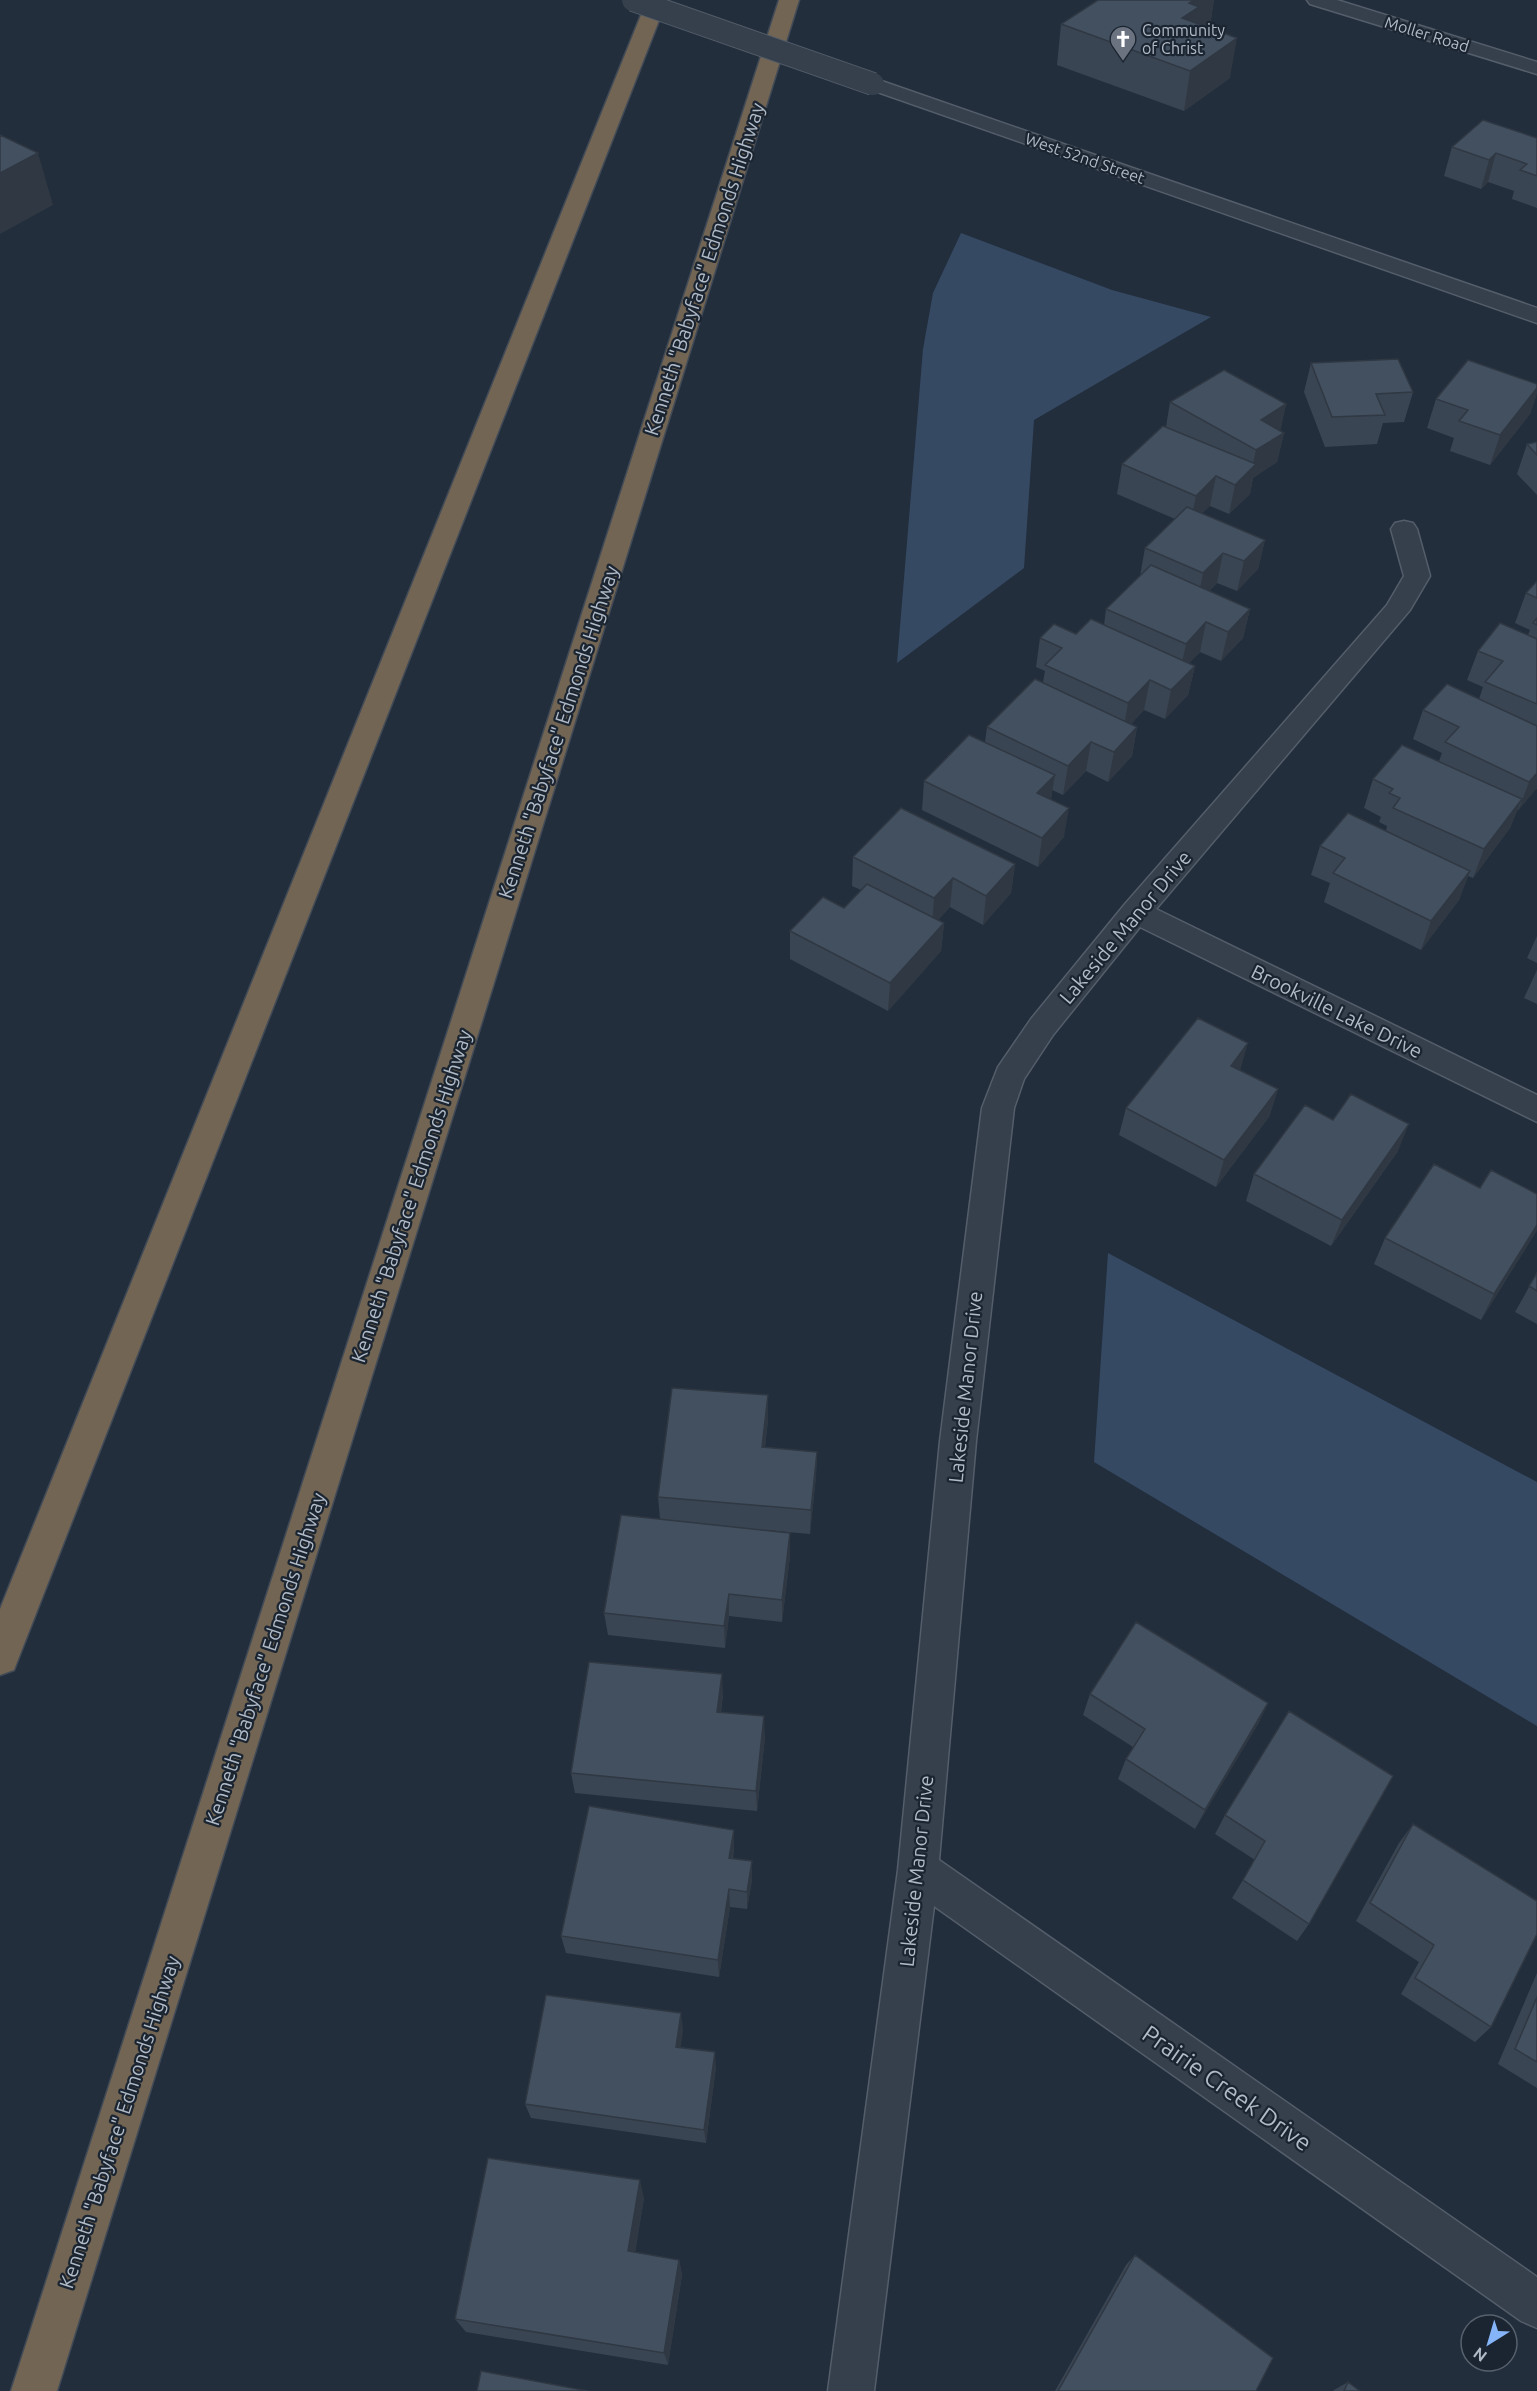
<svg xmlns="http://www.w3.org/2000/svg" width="1537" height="2391" viewBox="0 0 1537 2391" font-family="Ubuntu,sans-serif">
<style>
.water{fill:#364963}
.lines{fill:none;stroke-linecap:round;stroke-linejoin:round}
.minor-casing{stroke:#545d6a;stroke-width:3}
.highway-casing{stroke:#414a57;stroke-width:3}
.minor{fill:#36404c;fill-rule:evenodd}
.highway{fill:#726553;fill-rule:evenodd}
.minor-bridge-casing{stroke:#545d6a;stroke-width:24;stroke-linecap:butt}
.minor-bridge{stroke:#36404c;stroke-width:22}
.wall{fill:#3a4553}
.shaded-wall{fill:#2f3843}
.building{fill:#435060;stroke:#2f3843;stroke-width:1.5}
.labels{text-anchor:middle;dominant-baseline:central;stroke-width:4.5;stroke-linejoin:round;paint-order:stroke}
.far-poi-label{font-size:16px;fill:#b1bac7;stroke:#1b2531;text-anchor:start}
.far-street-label{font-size:16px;fill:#b1bac7;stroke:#1b2531}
.street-label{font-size:20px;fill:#b1bac7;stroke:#1b2531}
.near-street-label{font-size:24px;fill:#b1bac7;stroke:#1b2531}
</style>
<rect width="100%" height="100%" fill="#222e3c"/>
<path class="water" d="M961 233 1112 290 1211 317 1034 420 1024 568 897 663 923 349 933 293Z
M1108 1253 1537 1482V1726L1094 1462Z"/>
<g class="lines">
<g class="minor-casing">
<path id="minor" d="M1307 0H1337L1537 62V74L1310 4Z
M873 78 1537 308V323L866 88 863 84 866 80Z
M1404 521 1413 523 1417 529 1430 576 1410 610 1156 909 1537 1095V1122L1140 927 1053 1035 1024 1079 1014 1108 976 1441 939 1860 1537 2277V2328L1521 2321 934 1906 874 2391H828L898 1870 940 1441 982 1108 998 1067 1031 1019 1125 904 1387 605 1404 576 1391 529 1395 523Z"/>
</g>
<g class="highway-casing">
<path id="highway" d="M647 0H667L19 1657 14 1670 0 1675V1609Z
M779 0H799L57 2391H11Z"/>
</g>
<use href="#minor" class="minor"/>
<use href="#highway" class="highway"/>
<g class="minor-bridge-casing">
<path id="minor-bridge" d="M633 0 873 84"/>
</g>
<use href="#minor-bridge" class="minor-bridge"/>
</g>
<path class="wall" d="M1098 0H1214L1210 25 1207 27 1230 78 1184 111 1057 65 1061 24Z
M1537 138V208L1512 199 1514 191 1488 182 1481 189 1444 176 1452 147Z
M1311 363 1413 392 1404 422 1383 423 1377 444 1325 447 1304 392Z
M1537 384V393L1530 414 1490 465 1450 451 1454 438 1427 428 1436 399Z
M1170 402 1286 404 1280 431 1284 433 1277 462 1253 478 1250 494 1229 514 1210 506 1202 513 1265 540 1258 569 1237 591 1217 583 1209 591 1250 609 1243 638 1221 661 1200 652 1189 663 1195 666 1188 695 1165 719 1144 710 1131 724 1137 727 1132 756 1108 782 1086 771 1063 795 1052 790 1051 799 1064 837 1038 867 922 810 924 781 985 742 987 727 1043 682 1045 671 1036 667 1040 638 1076 634 1104 625 1106 609 1140 576 1145 548 1175 519 1117 494 1122 464 1166 427Z
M1537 442V495L1517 474 1527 444Z
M1537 581V788L1517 811 1510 828 1473 878 1468 876 1459 900 1421 950 1324 902 1330 883 1311 875 1320 846 1386 831 1387 826 1379 822 1381 817 1364 808 1373 779 1439 761 1442 753 1413 739 1423 710 1479 699 1483 687 1467 680 1478 651 1528 635 1530 630 1515 623 1526 593Z
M853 857 1015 864 1011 893 983 925 950 907 938 920 944 923 941 951 888 1011 790 959V931L844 908 861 890 852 886Z
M1537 936V963L1527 958Z
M1537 970V1004L1524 998Z
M1240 1070 1278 1089 1269 1117 1216 1187 1119 1135 1126 1108Z
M1333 1120 1398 1151 1331 1246 1246 1201 1254 1174Z
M1480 1188 1537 1194V1230L1481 1320 1374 1264 1385 1238Z
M1537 1273V1324L1515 1312Z
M768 1420 765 1447 817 1452 816 1476 810 1534 753 1529 790 1533V1556L782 1622 729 1616 725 1648 608 1635 604 1613 660 1519 658 1497Z
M1090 1694 1268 1703 1258 1724 1195 1829 1118 1779 1126 1759 1133 1747 1083 1715Z
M723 1695 721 1712 765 1737 757 1811 575 1793 571 1773Z
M1289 1711 1309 1924 1297 1941 1232 1898 1255 1860 1215 1834 1225 1815Z
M1413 1824 1491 2027 1475 2042 1401 1994 1419 1962 1356 1921 1399 1843Z
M734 1830V1848L733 1858 752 1880 747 1909 730 1907 719 1977 566 1953 561 1936Z
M1537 1973V2088L1498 2064Z
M683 2029 680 2048 716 2067 706 2143 531 2118 525 2104Z
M644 2198 635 2252 679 2260 682 2275 668 2365 466 2332 455 2319Z
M1135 2255 1256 2391H1055L1126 2265Z
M1348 2382 1360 2391H1333L1334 2390Z"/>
<path class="shaded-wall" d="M1194 0H1214L1210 25 1194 36 1182 18 1189 3Z
M1237 38 1230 78 1184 111 1190 71Z
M38 153 53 205 0 234V173Z
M1496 153 1488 182 1481 189 1489 160Z
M1537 388V393L1530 414 1490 465 1500 435Z
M1286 404 1280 433 1261 420Z
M1284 433 1277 462 1253 478 1250 494 1229 514 1235 485 1252 468 1256 450Z
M1216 476 1210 506 1190 525 1196 496Z
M1265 540 1258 569 1237 591 1244 561Z
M1223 553 1217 583 1197 603 1203 573Z
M1250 609 1243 638 1221 661 1228 632Z
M1206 622 1200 652 1180 673 1186 644Z
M1195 666 1188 695 1165 719 1171 690Z
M1150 680 1144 710 1123 732 1128 703Z
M1137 727 1132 756 1108 782 1114 752Z
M1091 742 1086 771 1063 795 1068 766Z
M1537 773V788L1518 811 1529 782Z
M1055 775 1050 804 1037 793Z
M1522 799 1510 828 1473 878 1484 849Z
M1069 808 1064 837 1038 867 1042 838Z
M1015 864 1011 893 983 925 986 896Z
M1470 871 1459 900 1421 950 1431 921Z
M953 878 950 907 932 927 934 898Z
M944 923 941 951 888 1011 890 983Z
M1248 1043 1240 1071 1231 1066Z
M1278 1089 1269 1117 1216 1187 1224 1160Z
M1409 1124 1398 1151 1331 1246 1342 1220Z
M1537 1225V1230L1481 1320 1494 1294Z
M768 1395V1420L762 1471V1447Z
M817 1452 816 1476 810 1534 811 1510Z
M790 1533V1556L782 1622V1600Z
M729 1594V1616L725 1648 724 1626Z
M722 1674 723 1695 718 1732 717 1712Z
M1268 1703 1258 1724 1195 1829 1205 1810Z
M764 1716 765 1737 757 1811 756 1791Z
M734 1830V1848L729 1876V1858Z
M752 1861V1880L747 1909V1892Z
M729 1889 730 1907 719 1977 718 1960Z
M681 2013 683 2029 679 2062 676 2047Z
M715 2052 716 2067 706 2143 704 2130Z
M640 2180 644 2198 633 2267 628 2251Z
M679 2260 682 2275 668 2365 664 2353Z"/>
<path class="building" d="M1098 0H1194L1189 3 1199 7 1182 18 1237 38 1190 71 1061 24Z
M1483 120 1537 138V176L1520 170 1527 164 1496 153 1489 160 1452 147Z
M0 135 38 153 0 173Z
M1398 359 1413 392 1376 394 1385 415 1332 417 1311 363Z
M1468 360 1537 384V388L1500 435 1459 421 1468 410 1436 399Z
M1224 370 1286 404 1261 420 1284 433 1256 450 1170 402Z
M1163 426 1256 464 1235 485 1216 476 1196 496 1122 464Z
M1537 442V455L1527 444Z
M1187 507 1265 540 1244 561 1223 553 1203 573 1145 548Z
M1151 565 1250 609 1228 632 1206 622 1186 644 1106 609Z
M1537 581V598L1526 593Z
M1537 618V625L1533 623Z
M1091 619 1195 666 1171 690 1150 680 1128 703 1045 665 1062 648 1040 638 1054 624 1076 634Z
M1500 623 1537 639V704L1485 682 1503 661 1478 651Z
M1035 679 1137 727 1114 752 1091 742 1068 766 987 727Z
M1447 684 1537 726V773L1529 782 1445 742 1459 727 1423 710Z
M969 735 1055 775 1037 793 1069 808 1042 838 924 781Z
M1402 745 1522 799 1484 849 1393 808 1400 798 1389 793 1393 789 1373 779Z
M901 808 1015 864 986 896 953 878 934 898 853 857Z
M1348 813 1470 871 1431 921 1333 873 1345 858 1320 846Z
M867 884 944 923 890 983 790 931 823 897 844 908Z
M1198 1018 1248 1043 1231 1066 1278 1089 1224 1160 1126 1108Z
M1351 1094 1409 1124 1342 1220 1254 1174 1305 1105 1333 1120Z
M1434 1164 1480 1188 1491 1170 1537 1194V1225L1494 1294 1385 1238Z
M1537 1273V1291L1529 1286Z
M672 1388 768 1395 762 1447 817 1452 811 1510 658 1497Z
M621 1515 790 1533 782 1600 729 1594 724 1626 604 1613Z
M1136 1622 1268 1703 1205 1810 1126 1759 1145 1729 1090 1694Z
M589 1662 722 1674 717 1712 764 1716 756 1791 571 1773Z
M1289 1711 1393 1776 1309 1924 1243 1880 1265 1841 1225 1815Z
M589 1806 734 1830 729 1858 752 1861 747 1892 729 1889 718 1960 561 1936Z
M1413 1824 1537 1901V1934L1491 2027 1415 1978 1434 1945 1370 1903Z
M546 1995 681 2013 676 2047 715 2052 704 2130 525 2104Z
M1537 1997V2062L1515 2049Z
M488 2158 640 2180 628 2251 679 2260 664 2353 455 2319Z
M1135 2255 1273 2358 1256 2391H1058Z
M481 2371 588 2391H477Z
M1348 2382 1360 2391H1344Z"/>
<defs>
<g id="church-pin" transform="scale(1.35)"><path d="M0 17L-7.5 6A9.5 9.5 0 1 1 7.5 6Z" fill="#6b7280" stroke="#1b2531"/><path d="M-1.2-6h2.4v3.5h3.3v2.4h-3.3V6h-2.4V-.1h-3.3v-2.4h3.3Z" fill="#fff"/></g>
</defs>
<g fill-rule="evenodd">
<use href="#church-pin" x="1123" y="39"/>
</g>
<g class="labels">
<g class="far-poi-label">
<text x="1142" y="30">Community<tspan x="1142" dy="18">of Christ</tspan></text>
</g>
<g class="far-street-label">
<text transform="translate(1427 34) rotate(17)">Moller Road</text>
<text transform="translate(1085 158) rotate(19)">West 52nd Street</text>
</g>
<g class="street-label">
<text transform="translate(704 269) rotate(-72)">Kenneth "Babyface" Edmonds Highway</text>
<text transform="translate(558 732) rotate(-72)">Kenneth "Babyface" Edmonds Highway</text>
<text transform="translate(1125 927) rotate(-50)">Lakeside Manor Drive</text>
<text transform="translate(1337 1011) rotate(26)">Brookville Lake Drive</text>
<text transform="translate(411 1196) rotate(-72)">Kenneth "Babyface" Edmonds Highway</text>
<text transform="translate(965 1387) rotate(-84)">Lakeside Manor Drive</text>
<text transform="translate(265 1659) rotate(-72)">Kenneth "Babyface" Edmonds Highway</text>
<text transform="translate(916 1871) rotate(-84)">Lakeside Manor Drive</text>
<text transform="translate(119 2122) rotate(-72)">Kenneth "Babyface" Edmonds Highway</text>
</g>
<g class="near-street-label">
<text transform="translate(1227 2088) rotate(35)">Prairie Creek Drive</text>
</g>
</g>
<g transform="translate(1489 2343) rotate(217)"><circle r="28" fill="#1b2531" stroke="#57616d" stroke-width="1.5"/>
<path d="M0-4.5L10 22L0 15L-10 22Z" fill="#85b4f9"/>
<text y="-9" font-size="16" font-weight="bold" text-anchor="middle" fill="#b1bac7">N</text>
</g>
</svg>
